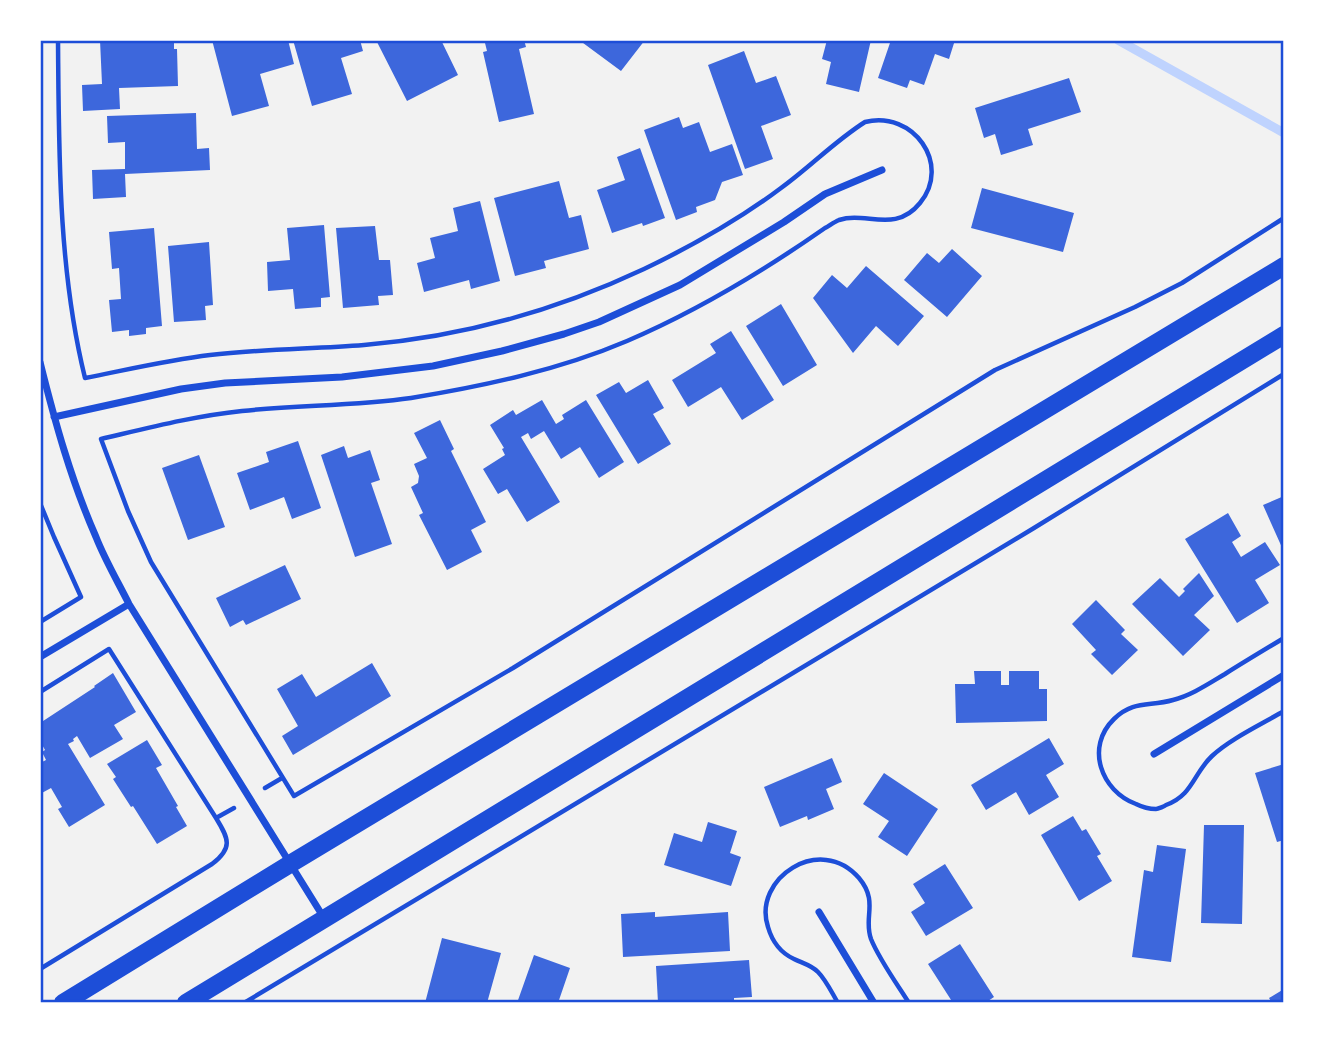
<svg xmlns="http://www.w3.org/2000/svg" width="1324" height="1043" viewBox="0 0 1324 1043" font-family="Overpass,sans-serif">
<style>
.lines{fill:none;stroke-linecap:round;stroke-linejoin:round}
.stream{stroke:#bfd3fe;stroke-width:9}
.building{fill:#3d67dc}
.path{stroke:#1d4ed8;stroke-width:4.5}
.minor{stroke:#1d4ed8;stroke-width:7}
.primary{stroke:#1d4ed8;stroke-width:18}
.neatline{fill:none;stroke:#1d4ed8;stroke-width:2.5}
</style>
<rect width="100%" height="100%" fill="#f2f2f2"/>
<g class="lines">
<path class="stream" d="M1118 40 1284 133"/>
</g>
<path class="building" d="M100 40H174V49H177L178 86 119 88 120 109 83 111 82 85 102 84Z
M212 40H288L294 64 260 74 269 106 232 116Z
M293 40H360L363 51 341 58 352 94 312 106Z
M380 40H441L458 75 407 101 377 42Z
M495 40H524L526 47 519 49 534 114 499 122 483 52 487 51 485 43Z
M579 40H645L621 71Z
M827 40H871L859 92 826 84 831 62 822 59Z
M891 40H955L949 59 935 54 924 85 910 80 907 88 878 78Z
M744 51 756 83 776 76 791 115 761 126 773 159 745 169 708 65Z
M1069 78 1081 112 1028 129 1033 145 1001 155 995 134 984 138 975 108Z
M196 113 197 149 209 148 210 170 125 174 126 197 93 199 92 170 125 169V142L108 143 107 116Z
M679 117 683 128 699 122 710 152 732 144 743 175 722 182 715 200 696 207 697 212 676 220 644 130Z
M640 148 665 218 643 226 642 223 612 233 597 190 625 180 617 157Z
M559 181 569 218 581 215 589 249 544 261 546 268 515 276 494 198Z
M982 188 1074 213 1063 252 971 228Z
M480 201 500 281 471 289 469 280 424 292 417 263 435 258 430 238 458 231 453 208Z
M324 225 330 297 321 298V307L295 309 293 289 268 291 267 262 290 260 287 228Z
M375 226 379 260H390L393 295 378 296 379 305 343 308 336 228Z
M154 228 162 326 146 328V334L129 336V330L112 332 109 300 121 299 119 268 112 269 109 232Z
M209 242 213 305 205 306 206 320 174 322 168 246Z
M952 249 982 276 947 317 904 280 927 253 939 263Z
M866 266 924 316 898 346 876 326 853 353 813 298 832 275 847 288Z
M781 304 817 365 783 386 746 326Z
M731 331 774 400 742 420 721 387 688 407 672 380 716 353 710 344Z
M648 380 664 408 653 414 671 444 638 464 596 395 619 382 626 393Z
M542 400 556 424 564 419 562 415 586 400 624 462 599 478 580 447 561 459 544 431 531 439 528 433 521 437 560 502 527 522 507 489 498 494 483 469 505 455 502 449 504 448 490 425 513 410 516 415Z
M440 420 454 449 451 451 486 522 471 530 482 552 447 570 419 515 423 513 411 487 418 483 419 476 414 464 427 458 414 433Z
M298 441 321 508 292 519 284 497 250 510 237 473 269 462 266 452Z
M344 446 348 458 370 450 380 480 371 483 392 544 355 557 321 455Z
M199 455 225 527 188 540 162 468Z
M1284 496V552L1263 505Z
M1228 513 1241 536 1232 542 1241 557 1265 542 1280 565 1255 580 1269 603 1237 623 1185 539Z
M285 565 301 599 246 625 243 620 230 627 216 598Z
M1199 573 1214 596 1194 615 1210 630 1183 656 1132 604 1160 578 1179 597 1185 591 1183 589Z
M1096 600 1125 630 1121 634 1138 650 1112 675 1091 654 1096 650 1072 624Z
M372 663 391 696 293 755 282 736 298 726 277 689 302 674 316 697Z
M974 671H1001V685H1009V671H1039V689H1047V721L956 723 955 684H975Z
M113 673 136 712 114 725 123 739 90 758 77 736 73 739 74 741 68 744 105 805 69 827 58 809 62 807 51 788 40 794V763L46 760 42 752 45 750 40 741V723L95 687 94 686Z
M1049 738 1064 764 1046 775 1059 797 1029 815 1016 792 986 810 971 785Z
M147 740 162 765 156 768 178 806 176 807 187 826 157 844 133 806 131 807 113 779 116 777 107 764Z
M832 758 842 782 826 789 834 809 808 820 807 816 780 827 764 787Z
M1284 764V840L1277 842 1255 773Z
M884 773 938 809 907 856 878 837 889 821 863 804Z
M1073 816 1082 831 1086 829 1101 854 1097 856 1112 881 1079 901 1041 835Z
M708 822 737 831 730 853 741 857 731 886 664 865 674 833 702 842Z
M1204 825H1244L1242 924 1201 923Z
M1157 845 1186 849 1171 962 1132 957 1144 870 1153 872Z
M945 864 973 908 926 936 911 912 925 903 913 884Z
M655 912V917L728 912 730 951 623 957 621 914Z
M442 938 501 953 487 1003H425Z
M960 944 994 997 985 1003H953L928 964Z
M534 955 570 968 558 1003H517Z
M749 960 752 997 734 998V1003H658L656 966Z
M1284 989V1003H1272L1269 998Z"/>
<g class="lines">
<path class="path" d="M58 40C59 153 58 268 85 378 126 370 168 360 210 355 261 349 313 349 364 345 461 337 557 310 644 269 692 246 740 219 781 188 810 167 835 141 865 122 913 110 952 164 920 203 895 234 866 211 839 220 834 222 829 226 825 228 762 272 697 311 627 341 559 370 484 386 411 398 355 406 298 405 242 411 194 416 148 428 101 439L128 511 151 562 294 796 513 668 995 370 1135 307 1182 283 1284 218
M40 503 54 537 81 597 40 622
M1284 638C1264 650 1244 662 1225 674 1208 684 1192 695 1173 700 1149 707 1134 700 1114 719 1085 747 1101 791 1136 804 1142 807 1150 809 1156 809 1158 809 1165 806 1166 805 1193 795 1193 774 1212 756 1230 739 1262 724 1284 711
M40 692 109 649 216 818C229 839 233 848 212 864L40 969
M265 788 282 778
M216 818 234 808
M244 1003 1034 528 1284 374
M838 1003C832 993 826 980 818 972 811 965 802 963 794 959 781 953 772 941 768 927 752 879 820 833 859 878 879 902 863 917 871 939 879 959 897 984 909 1003"/>
<path class="minor" d="M40 362C55 422 71 480 96 537 105 560 118 582 129 604L324 918
M54 417 181 389 225 383 342 377 433 366 502 351 564 334 599 322 680 285 784 222 825 194 882 170
M40 657 129 604
M1154 754 1284 675
M819 912 874 1003"/>
<path class="primary" d="M63 1003 290 864 1284 266
M186 1003 1284 335"/>
</g>
<rect width="1324" height="1043" fill="none" stroke="#ffffff" stroke-width="84"/>
<rect x="42" y="42" width="1240" height="959" class="neatline"/>
</svg>
